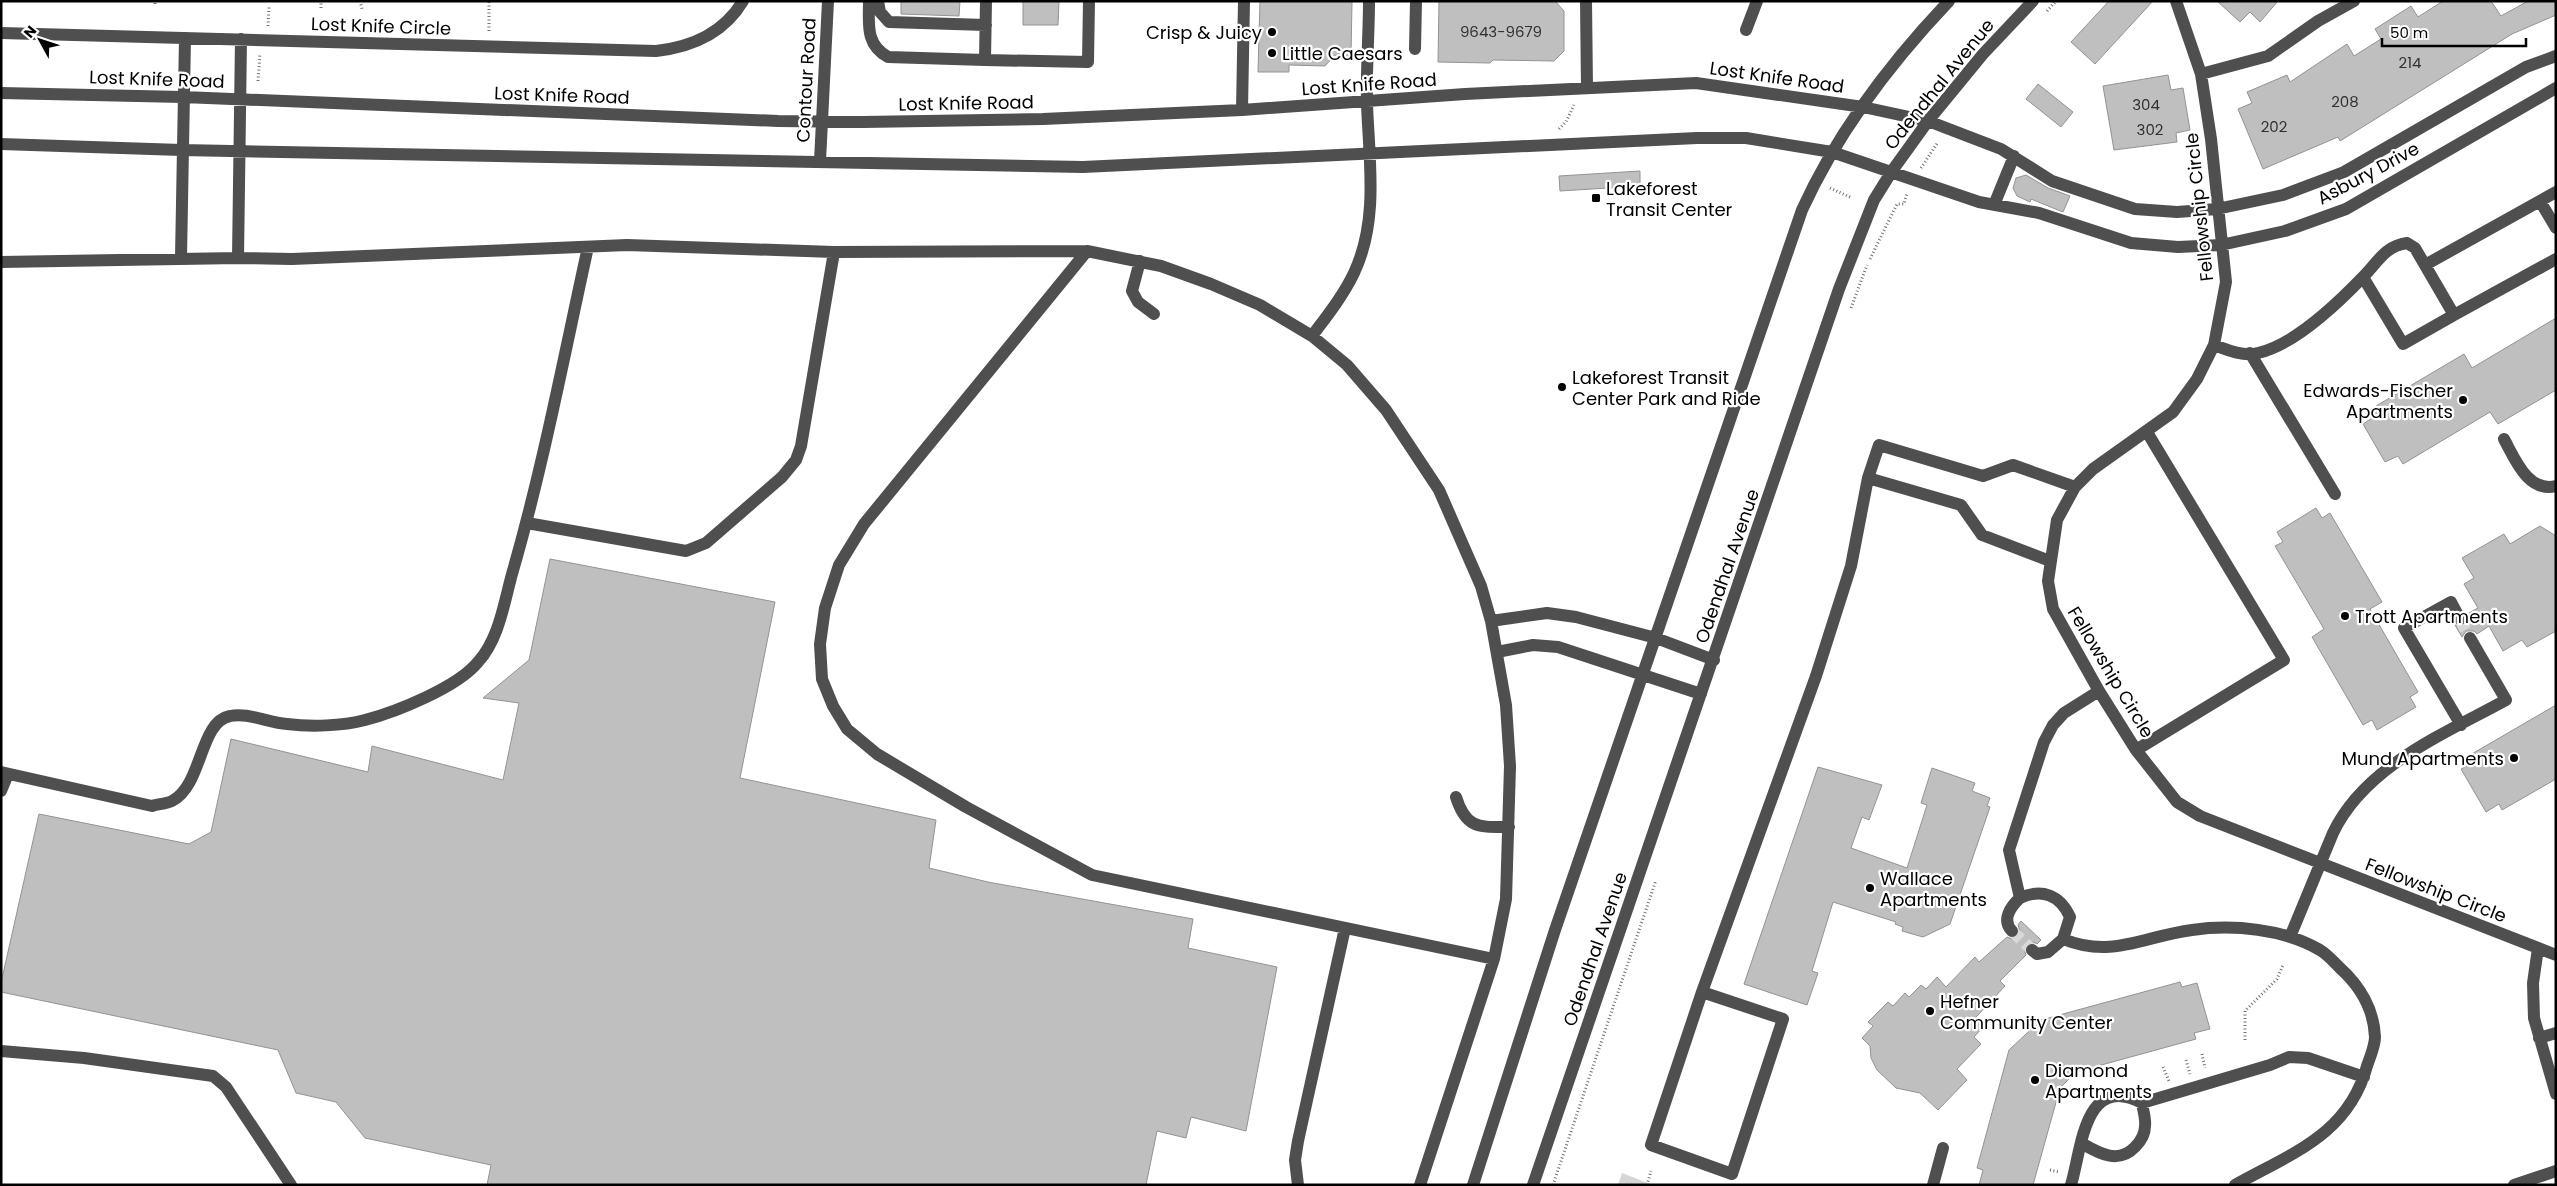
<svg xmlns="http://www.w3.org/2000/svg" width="2557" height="1186" viewBox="0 0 2557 1186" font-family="Poppins,sans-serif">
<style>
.garden{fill:#d6d6d6}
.building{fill:#bfbfbf;stroke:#939393}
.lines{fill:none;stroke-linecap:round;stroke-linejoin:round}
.minor-tunnel{stroke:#d9d9d9;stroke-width:12;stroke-dasharray:12 6;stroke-linecap:butt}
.path{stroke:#717171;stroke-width:3;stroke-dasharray:1 2.5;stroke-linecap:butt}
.minor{stroke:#4f4f4f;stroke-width:12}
.poi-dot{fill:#000;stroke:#fff;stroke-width:2}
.labels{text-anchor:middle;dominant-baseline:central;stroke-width:4.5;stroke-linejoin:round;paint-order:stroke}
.number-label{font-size:15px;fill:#303030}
.street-label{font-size:18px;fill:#000;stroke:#fff}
.poi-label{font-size:18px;fill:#000;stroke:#fff;text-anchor:start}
</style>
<rect width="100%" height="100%" fill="#fff"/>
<path class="garden" d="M1622 1173 1653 1185H1618Z"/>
<path class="building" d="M901 1H960L959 16 901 14Z
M1023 1H1059L1058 25H1023Z
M1260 1H1352L1351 56H1334L1325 66 1289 65V72H1258Z
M1439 1H1555L1564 11V51L1554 61 1493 60 1490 63 1438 62Z
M2109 1H2153L2095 64 2071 42Z
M2217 1H2278L2260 22 2250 12 2240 22Z
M2443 1H2491L2501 16 2528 1H2556V15L2512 34 2340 141 2338 137 2263 169 2238 109 2252 103 2247 92 2287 75 2290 82 2347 44 2354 56 2381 39 2375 29 2411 6 2418 17Z
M2168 75 2171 90 2183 88 2190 130 2176 133 2177 142 2114 150 2103 86Z
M2038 84 2073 112 2061 127 2026 99Z
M1640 171V186L1560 191 1559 176Z
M2026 175 2048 188 2070 196 2063 212 2031 199 2030 202 2017 196 2013 188 2016 178Z
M2556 318V390L2498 424 2490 412 2403 464 2398 456 2385 462 2363 424 2375 416 2371 409 2464 354 2472 368Z
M2316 508 2322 518 2330 513 2382 602 2370 609 2418 692 2410 697 2416 707 2377 730 2372 720 2363 725 2312 637 2324 629 2275 546 2283 542 2277 532Z
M2540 526 2556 536V631L2527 647 2522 640 2503 651 2489 626 2477 634 2474 631H2466L2462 637 2455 625 2464 626 2468 620 2467 614 2478 608 2464 584 2474 578 2462 558 2504 534 2510 544Z
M550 559 775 602 740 778 936 820 929 868 988 882 1193 919 1188 948 1277 967 1246 1131 1191 1117 1186 1138 1157 1131 1146 1185H487L491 1165 365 1138 336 1102 296 1093 278 1050 1 992V983L39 814 189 844 211 832 231 739 368 772 372 746 503 780 519 703 483 698 529 660Z
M2556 705V779L2502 810 2499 804 2486 812 2461 769 2474 762 2470 755Z
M1818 767 1882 785 1869 820 1862 817 1851 848 1907 868 1927 805 1921 803 1932 768 1975 783 1972 791 1990 798 1987 806 1990 807 1950 924 1923 937 1902 931 1903 927 1895 924 1896 922 1833 902 1812 971 1818 973 1807 1005 1744 984Z
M2021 921 2041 940 2037 944 2033 942 2026 945 2024 949 2026 955 2000 981 2005 986 1976 1017 1985 1025 1974 1037 1981 1044 1957 1069 1967 1080 1938 1110 1920 1093 1896 1088 1877 1070 1871 1058 1870 1046 1862 1038 1873 1026 1868 1022 1888 1002 1893 1006 1905 993 1909 997 1921 985 1926 989 1937 977 1946 987 1975 957 1979 962 2007 937 2012 939 2017 937 2020 931 2018 925Z
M2180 982 2182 987 2197 983 2210 1029 2194 1033 2196 1039 2076 1072 2060 1088 2033 1185H1979L1983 1170 1977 1168 2009 1050 2041 1020Z"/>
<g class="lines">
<path class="minor-tunnel" d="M2460 619 2470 638
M2012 931 2032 950"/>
<path class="path" d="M360 1 362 9
M155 4V1
M321 8V1
M2047 11 2056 1
M268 26 269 7
M489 31V1
M258 81 260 54
M1559 129 1566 122 1574 105
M1921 168 1938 142
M1830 188 1852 198
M1870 259 1897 204H1904L1907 193
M1851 308 1867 265
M2245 1040V1011L2277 979 2283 965
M2202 1054 2205 1068
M2186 1060 2190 1074
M2163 1067 2169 1081
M2050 1170 2059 1172
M1553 1185 1656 880
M1647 1185 1651 1171"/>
<path class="minor" d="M869 1C869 24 865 44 888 57L985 60
M878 1 880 12 889 22 986 25
M986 1 985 60 1088 62 1089 1
M1586 1 1587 88
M2176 1 2201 74 2211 139 2226 282 2214 345 2197 379 2173 412 2093 469 2075 487 2057 520 2048 581 2053 609 2099 691 2136 750 2177 802 2200 816 2556 955
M1746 30 1757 1
M1 33 656 51C692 47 724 33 743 1
M1415 49 1416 1
M2201 74 2268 56 2318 21 2354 1
M1 93 183 97 778 121 863 122 1043 119 1242 110 1465 94 1696 83 1863 107 1928 121 2001 149 2052 181 2135 209 2177 212 2217 209 2283 195 2344 172 2526 67 2556 56
M1242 110 1244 1
M1 144 181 150 1083 167 1697 138H1746L1832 152 1979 202 2039 213 2131 243 2178 247 2221 245 2285 231 2346 209 2556 88
M820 161 828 1
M2540 201 2556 228
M1994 205 2014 156
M1087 251 864 524 839 565 825 608 820 644 822 679 833 706 847 729 877 754 966 807 1092 875 1494 959
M181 258 185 38
M238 258 241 39
M1140 261 1132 291 1138 302 1154 314
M1 262 238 258 292 259 627 245 834 252 1087 251 1161 266 1211 284 1260 305 1312 336 1347 365 1386 410 1439 490 1481 586 1491 621 1506 705 1510 766 1506 899 1494 959 1420 1185
M2425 265 2556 192
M2363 277 2403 344 2454 315
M1312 336C1327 316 1343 296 1354 273 1379 220 1369 160 1367 104 1366 70 1369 35 1369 1
M2214 345C2227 350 2244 357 2258 353 2294 345 2338 303 2363 277 2378 262 2385 246 2407 243L2415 248 2454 315 2556 259
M2250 353 2335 494
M2504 439C2515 459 2528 493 2556 486
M1868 478 1961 505 1982 535 2050 561
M527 523 686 551 706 543 782 477 796 460 801 446 834 252
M2460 619 2451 602 2404 628 2461 725
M1491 621 1547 613 1576 617 1656 638 1714 660
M1497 652 1533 645 1558 647 1701 694
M2099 691 2064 713 2053 725 2044 742 2009 850 2020 898C2042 888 2060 895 2070 917L2063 939C2112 959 2144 936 2192 930 2233 924 2284 929 2320 950 2328 955 2334 962 2340 968 2360 986 2374 1010 2375 1037 2375 1046 2370 1057 2367 1066 2348 1135 2292 1153 2235 1185
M2136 750 2284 660 2147 432
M1 772 152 806C158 804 166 804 172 801 203 785 199 722 230 716 247 712 269 723 287 724 311 727 342 726 365 720 396 712 458 687 478 662 499 639 504 603 512 574 543 467 564 356 588 247
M1 791 8 774
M1456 797C1466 829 1479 827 1509 827
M2012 931C2001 920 2011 906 2020 898
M2290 937 2333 833C2365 766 2444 734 2506 700L2470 638
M2538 948 2533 983 2534 1018 2556 1094
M2032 950 2037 954 2048 952 2063 939
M1702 992 1783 1019 1732 1174 1651 1145 1702 992 1816 676 1851 566 1868 478 1879 445 1983 476 2013 465 2075 487
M2539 1038 2556 1033
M1 1051 84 1058 213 1076 226 1087 291 1185
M2083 1144C2100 1154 2119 1164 2135 1147 2141 1141 2145 1134 2145 1126 2146 1119 2143 1110 2142 1103
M1298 1185 1295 1160 1298 1141 1345 928
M1473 1185 1555 930 1802 210C1837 133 1891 62 1949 1
M1533 1185 1839 289 1874 200 1892 171 1928 121 1983 54 2033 1
M1933 1185 1943 1148
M2071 1185C2082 1148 2084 1073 2142 1103L2270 1065 2289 1057 2308 1058 2364 1077
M2514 1185 2556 1171"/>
</g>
<g class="poi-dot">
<circle cx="1272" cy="32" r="5"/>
<circle cx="1272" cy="53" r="5"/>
<rect x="1591" y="193" width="10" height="10" rx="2.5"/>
<circle cx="1562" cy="387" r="5"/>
<circle cx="2463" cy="400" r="5"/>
<circle cx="2345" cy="616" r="5"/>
<circle cx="2514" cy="758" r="5"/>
<circle cx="1870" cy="888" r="5"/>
<circle cx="1930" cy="1011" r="5"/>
<circle cx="2035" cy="1080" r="5"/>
</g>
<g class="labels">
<g class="number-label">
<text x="1501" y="31">9643-9679</text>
<text x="2410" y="62">214</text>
<text x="2345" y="101">208</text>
<text x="2146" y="104">304</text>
<text x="2274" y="126">202</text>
<text x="2150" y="129">302</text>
</g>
<g class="street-label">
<text transform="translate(381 26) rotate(2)">Lost Knife Circle</text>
<text transform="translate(1777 77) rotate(8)">Lost Knife Road</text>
<text transform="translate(157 79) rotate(2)">Lost Knife Road</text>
<text transform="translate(806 80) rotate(-87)">Contour Road</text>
<text transform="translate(1369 84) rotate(-4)">Lost Knife Road</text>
<text transform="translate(1939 84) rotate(-51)">Odendhal Avenue</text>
<text transform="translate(562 95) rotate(2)">Lost Knife Road</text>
<text transform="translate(966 103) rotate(-1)">Lost Knife Road</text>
<text transform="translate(2368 173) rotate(-28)">Asbury Drive</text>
<text transform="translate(2199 207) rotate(-96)">Fellowship Circle</text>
<text transform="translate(1727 566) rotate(-71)">Odendhal Avenue</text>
<text transform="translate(2111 672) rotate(59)">Fellowship Circle</text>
<text transform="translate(2436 890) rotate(21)">Fellowship Circle</text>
<text transform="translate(1595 949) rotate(-71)">Odendhal Avenue</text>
</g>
<g class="poi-label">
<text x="1262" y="32" text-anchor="end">Crisp &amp; Juicy</text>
<text x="1282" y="53">Little Caesars</text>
<text x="1606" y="188">Lakeforest<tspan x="1606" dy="21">Transit Center</tspan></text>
<text x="1572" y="377">Lakeforest Transit<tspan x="1572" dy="21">Center Park and Ride</tspan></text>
<text x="2453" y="390" text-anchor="end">Edwards-Fischer<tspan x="2453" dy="21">Apartments</tspan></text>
<text x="2355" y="616">Trott Apartments</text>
<text x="2504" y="758" text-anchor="end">Mund Apartments</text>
<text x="1880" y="878">Wallace<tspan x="1880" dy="21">Apartments</tspan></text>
<text x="1940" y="1001">Hefner<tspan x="1940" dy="21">Community Center</tspan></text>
<text x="2045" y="1070">Diamond<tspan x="2045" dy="21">Apartments</tspan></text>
</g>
</g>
<rect width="2557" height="1186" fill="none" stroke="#000000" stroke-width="5"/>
<g transform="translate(40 40) rotate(310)" stroke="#ffffff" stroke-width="4" paint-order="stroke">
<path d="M0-4L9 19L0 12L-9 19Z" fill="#000000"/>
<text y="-8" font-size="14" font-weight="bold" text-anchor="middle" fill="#000000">N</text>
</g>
<path d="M2382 38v8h144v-8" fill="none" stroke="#000000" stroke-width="2.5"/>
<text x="2390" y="38" font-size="15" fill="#000000" stroke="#ffffff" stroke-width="4" paint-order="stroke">50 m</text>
</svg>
